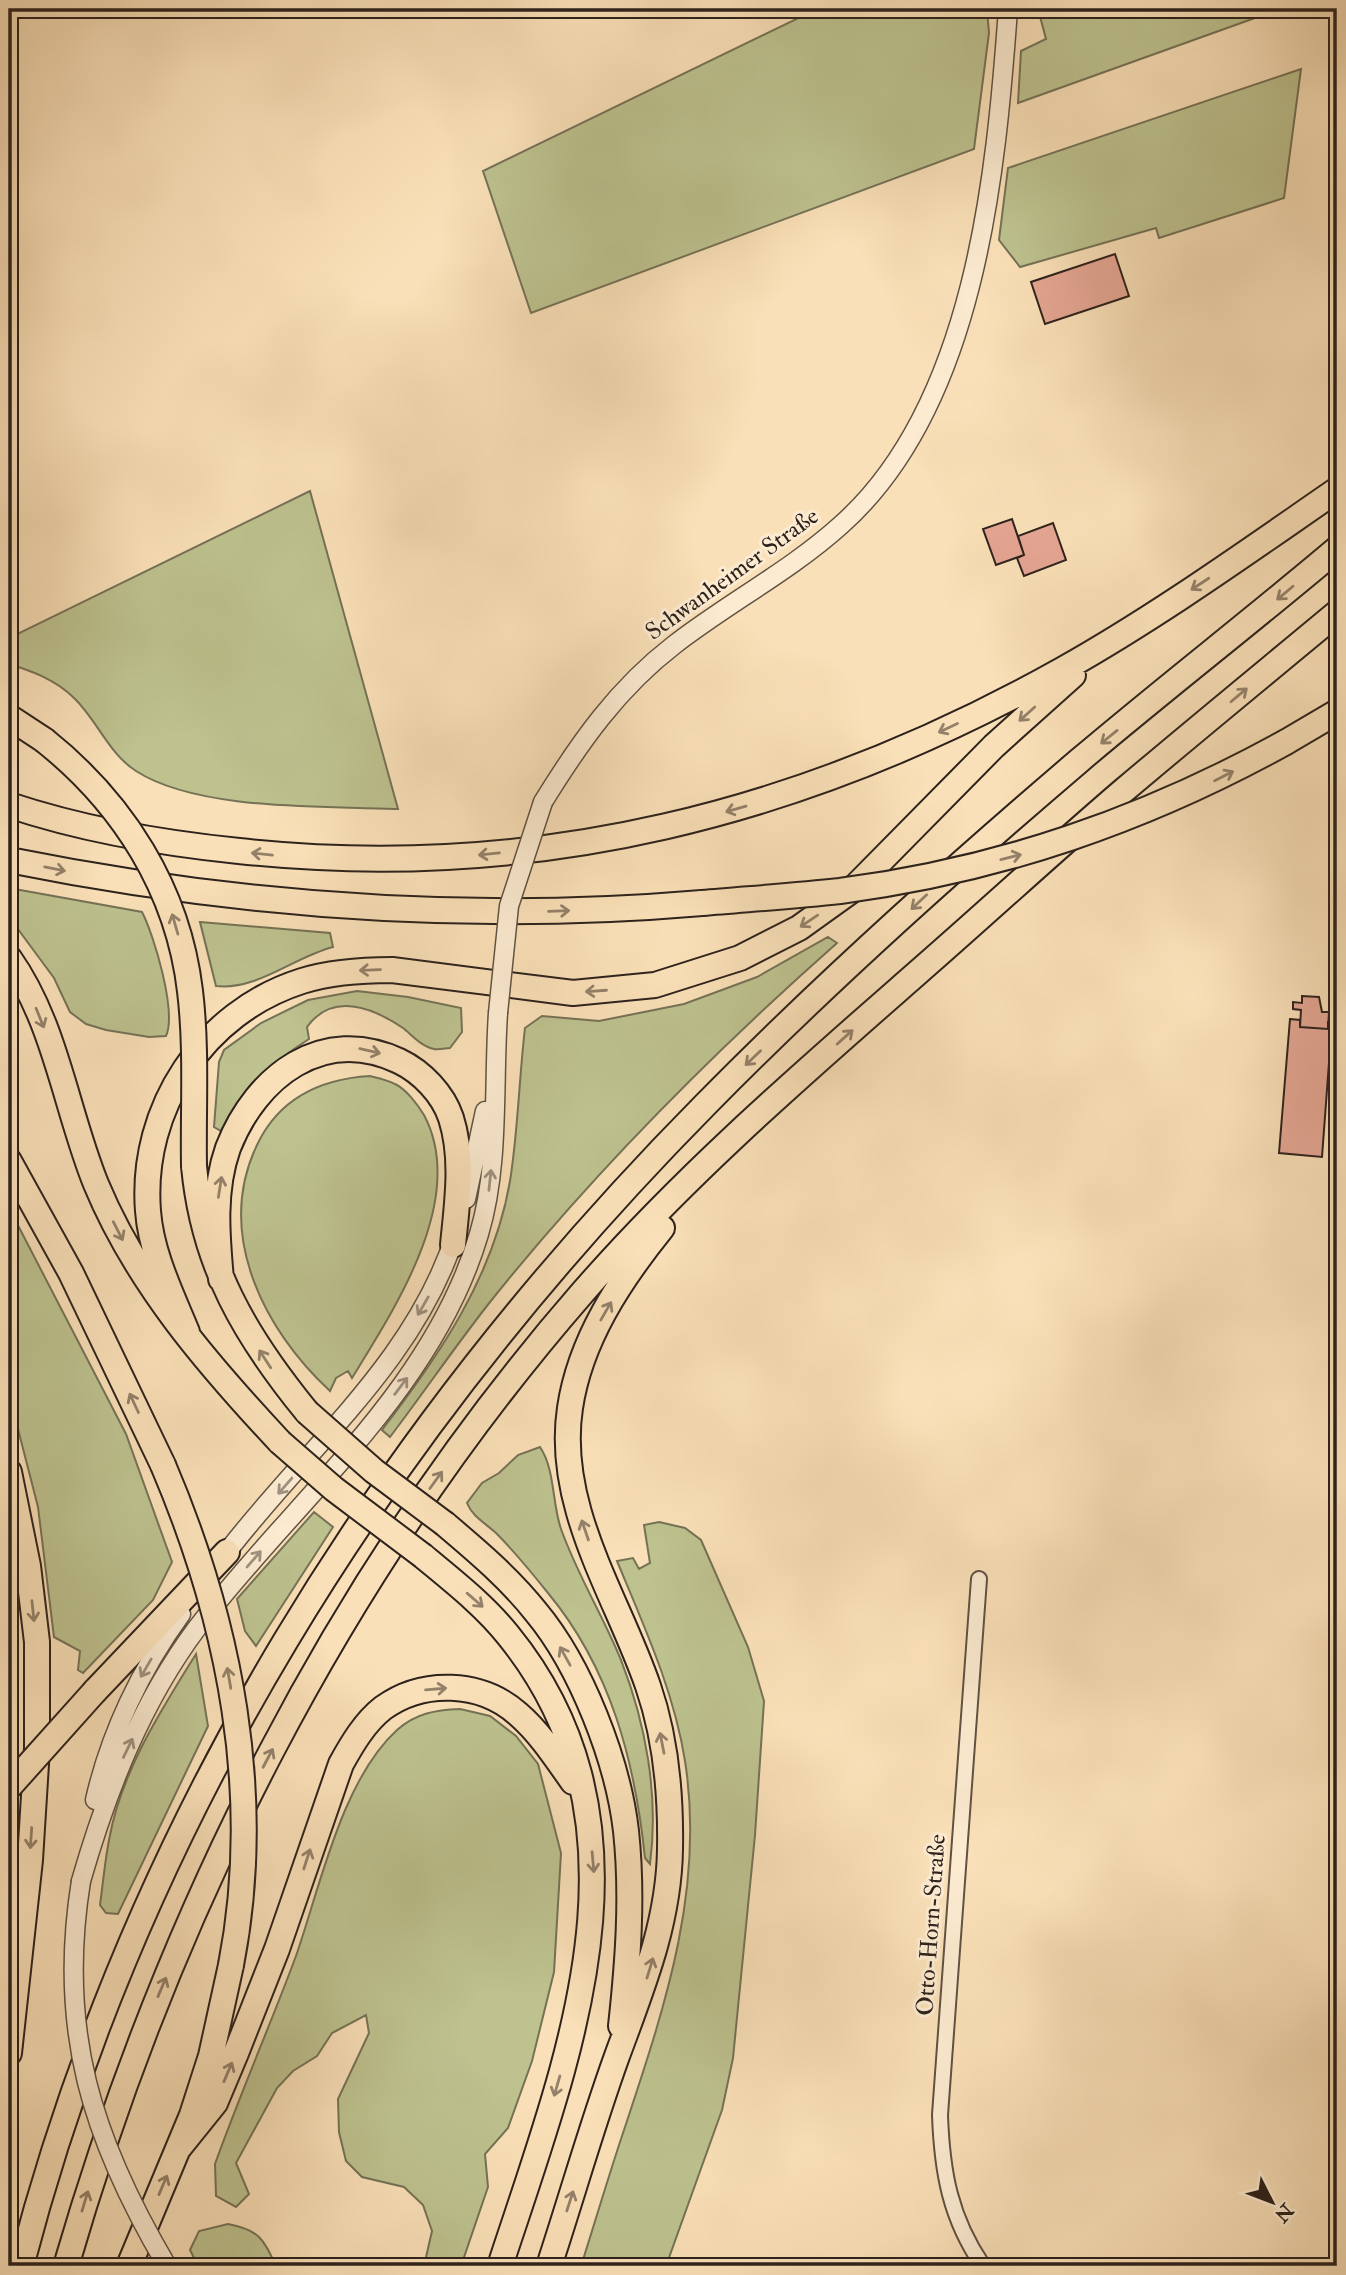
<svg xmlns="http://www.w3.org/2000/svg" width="1346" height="2275" viewBox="0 0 1346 2275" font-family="'IM FELL Double Pica',serif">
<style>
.green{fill:#bdc28f;stroke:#757256;stroke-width:2}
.building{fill:#e5a693;stroke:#2d221c;stroke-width:2}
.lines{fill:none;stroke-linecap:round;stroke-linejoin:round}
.minor-casing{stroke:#605243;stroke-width:18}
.tertiary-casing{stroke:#605243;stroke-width:21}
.trunk-casing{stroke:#2d221c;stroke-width:28}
.minor{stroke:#fcebd1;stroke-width:14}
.tertiary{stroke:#fcebd1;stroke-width:18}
.trunk{stroke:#fae0b8;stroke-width:24}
.tertiary-bridge-casing{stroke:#605243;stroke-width:21;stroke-linecap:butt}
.trunk-bridge-casing{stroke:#2d221c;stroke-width:28;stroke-linecap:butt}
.tertiary-bridge{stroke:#fcebd1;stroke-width:18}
.trunk-bridge{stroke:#fae0b8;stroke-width:24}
.oneway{stroke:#94816a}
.oneway2{stroke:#9f9180}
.labels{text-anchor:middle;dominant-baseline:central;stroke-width:6;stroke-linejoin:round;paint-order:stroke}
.street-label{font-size:24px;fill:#2d221c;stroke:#fcebd1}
</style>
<rect width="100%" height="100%" fill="#fae0b8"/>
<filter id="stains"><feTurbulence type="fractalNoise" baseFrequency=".00286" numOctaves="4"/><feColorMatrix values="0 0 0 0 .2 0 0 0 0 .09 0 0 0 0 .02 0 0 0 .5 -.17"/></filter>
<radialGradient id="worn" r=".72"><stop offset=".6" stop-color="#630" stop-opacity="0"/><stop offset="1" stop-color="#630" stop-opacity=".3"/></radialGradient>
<path class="green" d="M817 9H987L989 33 974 149 531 313 483 171Z
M1038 9H1280L1018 103 1021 51 1046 39Z
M1301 69 1284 198 1159 238 1156 228 1020 267 999 240 1008 168Z
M310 491 398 809C325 806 198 811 136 771 109 754 97 720 74 698 56 680 32 671 9 664V638Z
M9 888 142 912C154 935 177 1012 166 1036L149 1037 106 1030 86 1024 70 1012 54 978 9 917Z
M200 922 330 933 333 947C294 957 256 991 216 986Z
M828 937 837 943C715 1051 597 1169 494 1297 458 1342 425 1391 390 1437L382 1430C439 1356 494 1276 510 1181 518 1131 519 1079 525 1028L542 1016 599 1021 684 1004 757 977Z
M357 991 408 997 461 1008 462 1032 450 1048C446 1048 439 1050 434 1049 422 1047 412 1035 403 1028 372 1007 332 992 307 1027L309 1039C271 1063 240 1090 221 1131L214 1127 219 1062 224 1050 261 1023 308 1000Z
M370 1076C378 1078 388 1080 395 1084 406 1089 418 1105 424 1115 468 1198 395 1308 352 1378L348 1371 336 1378 330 1391C263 1329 214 1232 258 1143 280 1098 321 1079 370 1076Z
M9 1208 126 1434 172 1562 153 1600 83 1673 78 1670 80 1651 54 1637 38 1507 9 1394Z
M540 1447C555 1469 552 1503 561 1529 577 1574 603 1616 621 1660 646 1724 659 1796 650 1864L645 1858C635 1762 611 1669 548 1593 532 1573 514 1551 496 1533 485 1523 472 1516 467 1503L482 1483 499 1473 518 1455Z
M314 1512 333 1527 256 1646 245 1631 237 1599Z
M659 1522 685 1528 701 1540 748 1647 764 1701 755 1835 733 2058 722 2110 666 2266H581C596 2219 610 2171 626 2124 665 2006 705 1888 685 1761 674 1691 644 1626 617 1561L633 1558 639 1569 650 1563 644 1525Z
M196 1654 208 1726 118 1914 106 1913 100 1905C103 1883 105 1861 109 1840 121 1772 160 1712 196 1654Z
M460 1709 490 1716 516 1736 538 1764 561 1853 554 1972 532 2061 508 2128 485 2154 488 2187 461 2266H424L432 2231 423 2205 404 2187 362 2177 346 2161 339 2132 338 2099 369 2033 366 2015 332 2033 317 2056 293 2071 277 2088 236 2163 249 2194 236 2207 216 2196 215 2164C240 2094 270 2026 296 1956 320 1887 342 1780 397 1730 416 1713 436 1710 460 1709Z
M228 2224C259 2230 263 2238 276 2266H198L190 2250 199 2231Z"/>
<path class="building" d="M1115 254 1129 296 1045 324 1031 282Z
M1012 519 1024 555 996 565 983 529Z
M1053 523 1066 560 1024 576 1017 558 1024 555 1018 536Z
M1302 996 1319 997 1322 1012H1329L1328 1029 1300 1027 1301 1010 1293 1009V1002L1302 1003Z
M1290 1019 1300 1020V1027L1328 1029V1022H1332L1322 1157 1279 1153Z"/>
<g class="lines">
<g class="minor-casing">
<path id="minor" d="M979 1579 940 2115C942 2172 950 2218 983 2266"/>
</g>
<g class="tertiary-casing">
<path id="tertiary" d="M543 802C580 742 618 688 674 645 728 603 790 571 841 525 975 406 996 176 1008 9
M466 1199 485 1111
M221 1560C301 1452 414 1366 456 1233
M95 1800C110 1734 141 1669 181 1614
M81 1881C107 1791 141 1703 197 1628 294 1500 432 1393 479 1234 500 1164 493 1086 498 1013"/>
</g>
<g class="trunk-casing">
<path id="trunk" d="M9 717 44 740
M1286 742 1337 712
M9 805C84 830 160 843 239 851 534 883 805 814 1062 670 1158 616 1247 552 1337 490
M9 860C238 906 469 923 702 903
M9 958C56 1024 66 1110 96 1184 137 1283 208 1365 280 1442
M9 1161 71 1273 163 1465
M194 1166C203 1265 245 1336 307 1412
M221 1279C217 1236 213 1190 228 1148 256 1076 323 1025 399 1061 422 1072 443 1094 451 1118 464 1159 457 1203 453 1245
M187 1332C171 1293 151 1253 148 1211 140 1108 204 1012 302 981 331 972 362 970 392 970L573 993 655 985 740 958 799 928 852 890 994 746 1073 675
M9 1472 28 1566 37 1642V1748L30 1860 9 2053
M445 1524C477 1551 510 1579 536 1612 581 1666 618 1761 626 1831 633 1896 628 1962 621 2026
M423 1556C453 1581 484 1605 508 1635 664 1827 567 2061 500 2266
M95 1691 227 1552
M178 2149 215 2103 236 2053 277 1949 341 1764C352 1744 365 1722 383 1708 423 1679 481 1681 518 1714 540 1733 556 1758 573 1782
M21 2266C137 1820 383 1431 705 1105 824 984 951 870 1080 760 1165 688 1253 620 1337 549
M66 2266C169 1911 339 1572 583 1292 683 1177 801 1075 915 975 985 914 1053 851 1123 791 1194 731 1266 672 1337 613
M129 2266 192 2115 211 2056 231 1965
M549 2266C572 2196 592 2125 617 2056 642 1988 669 1923 670 1849 671 1794 666 1738 648 1686 617 1596 555 1507 570 1408 580 1340 620 1280 662 1228"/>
</g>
<use href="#minor" class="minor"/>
<use href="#tertiary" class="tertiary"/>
<use href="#trunk" class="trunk"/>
<g class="tertiary-bridge-casing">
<path id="tertiary-bridge" d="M498 1013 509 906 543 802
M81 1881C57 2030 92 2139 167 2266"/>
</g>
<g class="trunk-bridge-casing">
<path id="trunk-bridge" d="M44 740C123 803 178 889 190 991 197 1048 193 1108 194 1166
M702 903C748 899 794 896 840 891 1000 870 1145 820 1286 742
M307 1412 374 1471 445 1524
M280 1442 334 1489 423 1556
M163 1465C230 1622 264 1795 231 1965
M9 1787 95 1691"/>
</g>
<use href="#tertiary-bridge" class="tertiary-bridge"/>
<use href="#trunk-bridge" class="trunk-bridge"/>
</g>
<defs><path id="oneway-shaft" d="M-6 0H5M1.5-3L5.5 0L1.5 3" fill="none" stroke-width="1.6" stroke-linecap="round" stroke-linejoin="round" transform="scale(1.75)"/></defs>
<g class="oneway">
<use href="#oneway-shaft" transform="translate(1200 584) rotate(147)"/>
<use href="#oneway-shaft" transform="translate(1285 593) rotate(140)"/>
<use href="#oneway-shaft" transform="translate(1239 695) rotate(-40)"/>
<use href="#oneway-shaft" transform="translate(1027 714) rotate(138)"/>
<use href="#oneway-shaft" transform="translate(948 728) rotate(155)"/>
<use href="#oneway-shaft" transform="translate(1109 737) rotate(141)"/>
<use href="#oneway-shaft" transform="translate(1224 776) rotate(-27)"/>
<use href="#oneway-shaft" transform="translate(736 809) rotate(164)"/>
<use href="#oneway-shaft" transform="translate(262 854) rotate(-174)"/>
<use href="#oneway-shaft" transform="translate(489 854) rotate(174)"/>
<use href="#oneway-shaft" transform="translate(1011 857) rotate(-14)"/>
<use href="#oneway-shaft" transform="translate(55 869) rotate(11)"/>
<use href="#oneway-shaft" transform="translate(919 902) rotate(137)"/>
<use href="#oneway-shaft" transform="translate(559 911) rotate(-2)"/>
<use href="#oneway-shaft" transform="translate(809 921) rotate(146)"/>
<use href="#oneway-shaft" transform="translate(175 924) rotate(-106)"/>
<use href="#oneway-shaft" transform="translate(370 970) rotate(178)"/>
<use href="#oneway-shaft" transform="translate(596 991) rotate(176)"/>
<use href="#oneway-shaft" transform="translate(40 1018) rotate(68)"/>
<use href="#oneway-shaft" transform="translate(845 1037) rotate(-42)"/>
<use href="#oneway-shaft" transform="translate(370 1051) rotate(13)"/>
<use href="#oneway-shaft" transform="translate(753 1058) rotate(136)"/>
<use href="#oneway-shaft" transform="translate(220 1187) rotate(-81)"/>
<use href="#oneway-shaft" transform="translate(118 1231) rotate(63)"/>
<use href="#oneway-shaft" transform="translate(606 1311) rotate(-60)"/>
<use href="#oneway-shaft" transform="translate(265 1359) rotate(-123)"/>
<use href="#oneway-shaft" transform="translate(134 1403) rotate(-115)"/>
<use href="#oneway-shaft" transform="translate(436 1480) rotate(-54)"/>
<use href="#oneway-shaft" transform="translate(585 1530) rotate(-109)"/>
<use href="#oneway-shaft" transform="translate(475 1600) rotate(41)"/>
<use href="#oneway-shaft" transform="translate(33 1611) rotate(84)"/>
<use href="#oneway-shaft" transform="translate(565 1656) rotate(-119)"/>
<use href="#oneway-shaft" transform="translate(229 1678) rotate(-100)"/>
<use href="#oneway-shaft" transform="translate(436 1689) rotate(-5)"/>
<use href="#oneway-shaft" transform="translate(662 1743) rotate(-101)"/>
<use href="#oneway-shaft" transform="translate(268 1758) rotate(-62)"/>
<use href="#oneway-shaft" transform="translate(31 1838) rotate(94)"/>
<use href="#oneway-shaft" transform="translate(307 1859) rotate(-72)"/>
<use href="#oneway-shaft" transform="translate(593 1862) rotate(85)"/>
<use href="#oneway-shaft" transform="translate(650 1968) rotate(-73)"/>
<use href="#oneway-shaft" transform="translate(162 1987) rotate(-67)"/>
<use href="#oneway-shaft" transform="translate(228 2072) rotate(-67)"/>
<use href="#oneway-shaft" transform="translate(557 2086) rotate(106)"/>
<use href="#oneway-shaft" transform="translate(163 2185) rotate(-67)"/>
<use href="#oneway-shaft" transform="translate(85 2201) rotate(-73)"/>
<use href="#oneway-shaft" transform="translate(570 2201) rotate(-72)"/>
</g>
<g class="oneway2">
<use href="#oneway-shaft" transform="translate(490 1180) rotate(-84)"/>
<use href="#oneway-shaft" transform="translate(423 1306) rotate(120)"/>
<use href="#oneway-shaft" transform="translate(401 1386) rotate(-53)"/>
<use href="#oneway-shaft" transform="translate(285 1486) rotate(131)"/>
<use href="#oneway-shaft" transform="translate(254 1559) rotate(-49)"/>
<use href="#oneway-shaft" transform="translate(146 1668) rotate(120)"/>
<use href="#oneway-shaft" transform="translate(128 1748) rotate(-64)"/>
</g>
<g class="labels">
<g class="street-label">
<text transform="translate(732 574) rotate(-36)">Schwanheimer Straße</text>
<text transform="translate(931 1925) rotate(-86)">Otto-Horn-Straße</text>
</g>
</g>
<rect width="1346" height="2275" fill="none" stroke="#fae0b8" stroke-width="35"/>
<rect x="10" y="10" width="1325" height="2254" fill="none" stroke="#2d221c" stroke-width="3.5"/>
<rect x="18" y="18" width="1311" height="2240" fill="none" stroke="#2d221c" stroke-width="2"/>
<g transform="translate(1272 2202) rotate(132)" stroke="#fcebd1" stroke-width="5" paint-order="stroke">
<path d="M0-5L12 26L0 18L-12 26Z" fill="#2d221c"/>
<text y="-10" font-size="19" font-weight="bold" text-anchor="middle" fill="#2d221c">N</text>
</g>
<rect width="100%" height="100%" filter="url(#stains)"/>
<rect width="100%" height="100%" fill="url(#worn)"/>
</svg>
